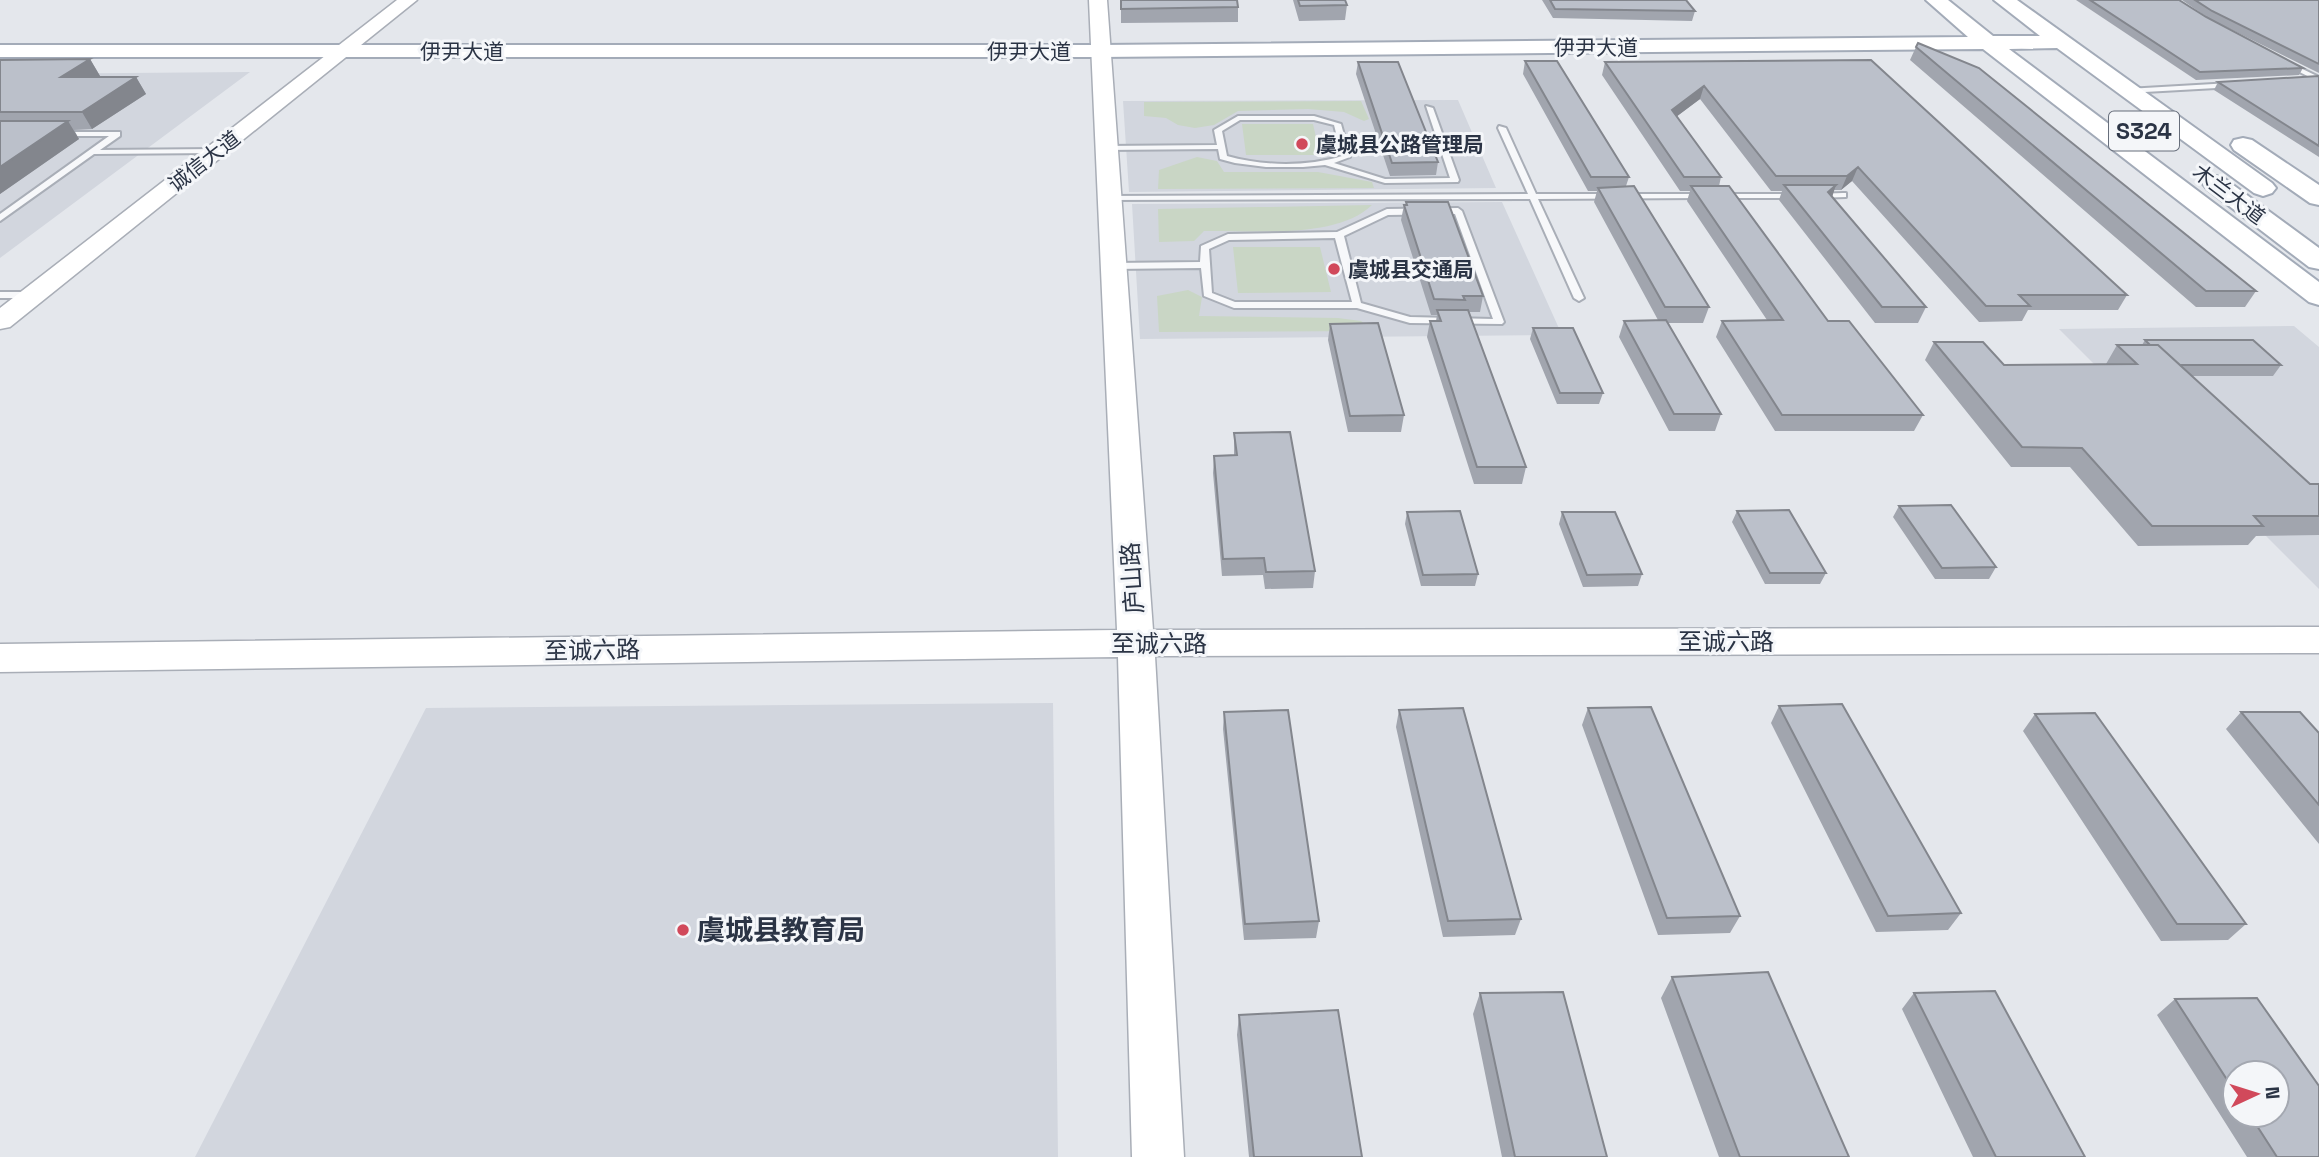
<svg xmlns="http://www.w3.org/2000/svg" width="2319" height="1157" viewBox="0 0 2319 1157" font-family="'Space Grotesk','Noto Sans SC',sans-serif">
<style>
.built{fill:#d2d6de}
.green{fill:#c9d6c5}
.lines{fill:none;stroke-linecap:round;stroke-linejoin:round}
.lane-casing{stroke:#a9aeb7;stroke-width:4}
.secondary-casing{stroke:#a9aeb7;stroke-width:3}
.primary-casing{stroke:#a3abb8;stroke-width:4}
.lane{fill:#f7f8fa;fill-rule:evenodd}
.secondary{fill:#fff;fill-rule:evenodd}
.primary{fill:#fff;fill-rule:evenodd}
.wall{fill:#a1a5ae;fill-rule:evenodd}
.shaded-wall{fill:#83868d}
.building{fill:#bbc0ca;stroke:#83868d;stroke-width:2}
.poi-dot{fill:#d1495b;stroke:#f4f6f9;stroke-width:2.5}
.labels{text-anchor:middle;dominant-baseline:central;stroke-width:6;stroke-linejoin:round;paint-order:stroke}
.far-street-label{font-size:21px;fill:#2b3445;stroke:#f4f6f9}
.far-poi-label{font-size:21px;font-weight:bold;fill:#2b3445;stroke:#f4f6f9;text-anchor:start}
.shield{fill:#f4f6f9;stroke:#676e7b;stroke-width:2}
.shield-label{font-size:23px;font-weight:bold;fill:#2b3445}
.street-label{font-size:24px;fill:#2b3445;stroke:#f4f6f9}
.near-poi-label{font-size:28px;font-weight:bold;fill:#2b3445;stroke:#f4f6f9;text-anchor:start}
</style>
<rect width="100%" height="100%" fill="#e4e7ec"/>
<path class="built" d="M250 72 0 258V74Z
M1458 100 1496 188 1129 192 1123 101Z
M1502 202 1562 335 1140 339 1132 204Z
M2294 326 2319 347V589L2059 329Z
M1053 703 1058 1157H195L426 708Z"/>
<path class="green" d="M1361 101 1369 119 1364 121 1344 112 1308 109 1238 111 1214 125 1195 128 1178 125 1166 118 1144 116V102Z
M1242 124H1313L1320 155H1246Z
M1197 157 1217 161 1224 172H1318L1372 182 1374 188 1158 189 1159 170Z
M1372 205C1336 240 1251 230 1204 231L1194 241 1159 242 1158 209Z
M1233 247H1320L1331 292 1238 293Z
M1188 290 1202 297 1199 316 1338 318 1361 321 1375 331 1159 332 1157 296Z"/>
<g class="lines">
<g class="lane-casing">
<path id="lane" d="M2286 63H2290L2319 77V82L2286 65Z
M2231 83 2235 85 2234 87 2127 93 2123 91 2127 89Z
M1426 106 1433 108 1459 180 1458 182 1385 183 1325 165 1303 167H1266L1235 163 1220 159 1218 149 1105 150 1101 148 1105 146 1217 145 1214 130 1238 116H1314L1341 124 1350 157 1334 163 1385 179 1450 178ZM1240 120H1314L1334 125 1342 156C1307 167 1262 166 1227 156L1222 131Z
M1499 126 1506 128 1536 194H1703L1707 196 1703 198 1538 199 1584 298 1579 301 1574 298 1530 199 1108 200 1104 198 1108 196 1528 194 1498 128Z
M57 132H120V136L100 150 217 149 221 151 217 153 94 154 0 221V214L109 136H57Z
M1843 193H1846V197L1815 198 1811 196 1815 194Z
M1718 194H1797L1801 196 1797 198H1718Z
M1458 208 1462 211 1504 322 1502 324 1410 323 1357 308H1234L1204 296 1201 268 1113 269 1108 266 1113 263 1200 262 1201 246 1228 234 1337 232 1387 209ZM1455 214 1493 319 1410 317 1361 303 1344 236 1388 215ZM1335 238 1352 302H1235L1212 293 1209 249 1229 240Z
M0 292H33L38 295 33 298H0Z"/>
</g>
<g class="secondary-casing">
<path id="secondary" d="M397 0H417L10 327 0 329V308Z
M1089 0H1107L1153 630 2319 627V653L1155 656 1184 1157H1132L1118 657 0 672V644L1117 630Z"/>
</g>
<g class="primary-casing">
<path id="primary" d="M1926 0H1948L1993 36H2040L1994 0H2017L2272 183 2276 188 2272 193 2263 196 2254 193 2057 48 2009 49 2319 282V305L2309 302 1983 49 1099 57H0V45H1099L1968 37Z
M2243 138 2252 140 2319 185V205L2310 203 2234 150 2231 145 2234 140Z
M2216 176 2225 179 2319 248V269L2309 267 2207 189 2203 184 2207 179Z"/>
</g>
<use href="#lane" class="lane"/>
<use href="#secondary" class="secondary"/>
<use href="#primary" class="primary"/>
</g>
<path class="wall" d="M1121 0 1238 7V22L1121 23Z
M1293 0H1345L1347 5 1345 20 1299 21Z
M1542 0H1686L1695 11 1692 21 1553 18Z
M2076 0H2179L2206 17 2303 68 2299 75 2196 80Z
M2182 0H2319V73L2208 18Z
M1916 47 2256 291 2245 307H2196L1910 60Z
M90 59 100 76 98 77H136L146 94 92 129 74 130 79 139 0 194V60Z
M1871 60 2127 295 2118 310H2028L2022 321 1979 322 1852 181 1841 190H1834L1832 197 1926 307 1918 323H1875L1779 200 1782 191H1771L1700 99 1677 116 1721 177 1719 186 1828 321 1923 415 1914 431H1775L1716 337 1722 321 1767 320 1687 201 1690 191H1680L1602 75 1605 62Z
M1525 61 1629 177 1626 186 1709 307 1703 323H1668L1721 414 1715 431H1669L1619 337 1624 321 1658 320 1594 202 1597 191H1588L1523 74Z
M1358 62 1438 162 1436 175 1390 176 1356 74Z
M2319 76V157L2214 90 2218 82Z
M1406 202 1483 296 1480 312H1469L1526 467 1522 484H1474L1427 337 1430 321H1436L1437 315H1431L1401 220 1404 205H1406Z
M1330 324 1404 415 1401 432H1348L1328 340Z
M1533 328 1603 393 1599 404H1557L1530 339Z
M2145 340 2281 365 2273 376H2192L2310 484H2319V535L2256 536 2248 545 2138 546 2070 467H2011L1925 360 1934 342 2004 365 2106 364 2117 345H2142Z
M1234 433 1315 571 1313 588 1265 589 1263 575 1222 576 1213 473 1214 456 1234 455Z
M1899 506 1996 567 1989 579H1935L1893 517Z
M1737 511 1826 573 1820 584H1765L1732 522Z
M1407 512 1478 574 1475 586H1421L1405 524Z
M1562 512 1642 574 1638 586 1583 587 1559 524Z
M1779 706 1961 913 1948 930 1876 932 1771 723Z
M1588 708 1740 916 1730 933 1658 935 1582 725Z
M1399 710 1521 919 1515 935 1443 937 1396 727Z
M1224 712 1319 921 1316 938 1244 940 1223 729Z
M2241 712 2319 733V844L2226 729Z
M2035 714 2246 924 2228 940 2161 941 2023 731Z
M1672 977 1849 1157H1719L1661 998Z
M1480 993 1607 1157H1502L1473 1014Z
M1914 993 2085 1157H1973L1902 1009Z
M2175 999 2319 1157H2247L2157 1015ZM2235 1073 2277 1115H2235Z
M1239 1015 1362 1157H1249L1237 1035Z"/>
<path class="shaded-wall" d="M90 59 100 76 72 95 61 77Z
M136 77 146 94 92 129 82 112Z
M1704 86 1700 99 1668 123 1672 110Z
M68 121 79 139 0 194V167Z
M1858 167 1852 181 1841 190 1847 176Z
M1836 185 1831 200 1828 192Z"/>
<path class="building" d="M1121 0H1237L1238 7 1121 9Z
M1298 0H1345L1347 5 1300 6Z
M1550 0H1686L1695 11 1555 9Z
M2090 0H2179L2206 17 2303 68 2200 72Z
M2195 0H2319V64L2212 11Z
M1918 43 1979 68 2256 291H2206L1916 47Z
M90 59 61 77H136L82 112H0V60Z
M1871 60 2127 295H2019L2030 306H1986L1858 167 1847 176H1776L1704 86 1672 110 1721 177H1684L1605 62Z
M1525 61H1557L1629 177H1591Z
M1358 62H1398L1438 162 1392 163Z
M2319 76V146L2218 82Z
M0 121H68L0 167Z
M1784 185H1836L1828 192 1926 307H1882Z
M1634 186 1709 307H1665L1598 188Z
M1691 186H1729L1828 321H1849L1923 415H1782L1722 321 1783 320Z
M1406 202H1448L1483 296H1463L1465 300 1434 299 1404 205H1407Z
M1437 310H1468L1526 467H1477L1430 321H1441Z
M1666 320 1721 414H1674L1624 321Z
M1378 323 1404 415 1350 416 1330 324Z
M1533 328H1573L1603 393H1560Z
M2145 340H2253L2281 365H2180L2158 345H2150Z
M1934 342H1983L2004 365 2137 364 2117 345H2158L2310 484H2319V516H2254L2263 526H2152L2082 448 2022 447Z
M1290 432 1315 571 1266 572 1264 558 1223 559 1214 456 1237 455 1234 433Z
M1951 505 1996 567 1942 568 1899 506Z
M1789 510 1826 573H1770L1737 511Z
M1460 511 1478 574 1423 575 1407 512Z
M1562 512H1615L1642 574 1587 575Z
M1842 704 1961 913 1888 916 1779 706Z
M1651 707 1740 916 1667 918 1588 708Z
M1463 708 1521 919 1448 921 1399 710Z
M1288 710 1319 921 1245 924 1224 712Z
M2241 712H2300L2319 733V805Z
M2095 713 2246 924H2177L2035 714Z
M1768 972 1849 1157H1740L1672 977Z
M1995 991 2085 1157H1996L1914 993Z
M1563 992 1607 1157H1515L1480 993Z
M2257 998 2319 1086V1157H2277L2250 1115H2277V1073H2235V1092L2175 999Z
M1338 1010 1362 1157H1254L1239 1015Z"/>
<g class="poi-dot">
<circle cx="1302" cy="144" r="7"/>
<circle cx="1334" cy="269" r="7"/>
<circle cx="683" cy="930" r="7"/>
</g>
<g class="labels">
<g class="far-street-label">
<text x="1596" y="47">伊尹大道</text>
<text x="462" y="51">伊尹大道</text>
<text x="1029" y="51">伊尹大道</text>
<text transform="translate(204 161) rotate(-38)">诚信大道</text>
<text transform="translate(2229 194) rotate(37)">木兰大道</text>
</g>
<g class="far-poi-label">
<text x="1316" y="144">虞城县公路管理局</text>
<text x="1348" y="269">虞城县交通局</text>
</g>
<rect class="shield" x="2109" y="111.5" width="70" height="39" rx="5"/>
<g class="shield-label">
<text x="2144" y="131">S324</text>
</g>
<g class="street-label">
<text transform="translate(1132 578) rotate(-94)">庐山路</text>
<text x="1726" y="641">至诚六路</text>
<text x="1159" y="643">至诚六路</text>
<text transform="translate(592 650) rotate(-1)">至诚六路</text>
</g>
<g class="near-poi-label">
<text x="697" y="930">虞城县教育局</text>
</g>
</g>
<g transform="translate(2256 1094) rotate(86)"><circle r="33" fill="#f4f6f9" stroke="#a4a8b1" stroke-width="2"/>
<path d="M0-5L12 26L0 18L-12 26Z" fill="#d1495b"/>
<text y="-10" font-size="19" font-weight="bold" text-anchor="middle" fill="#2b3445">N</text>
</g>
</svg>
